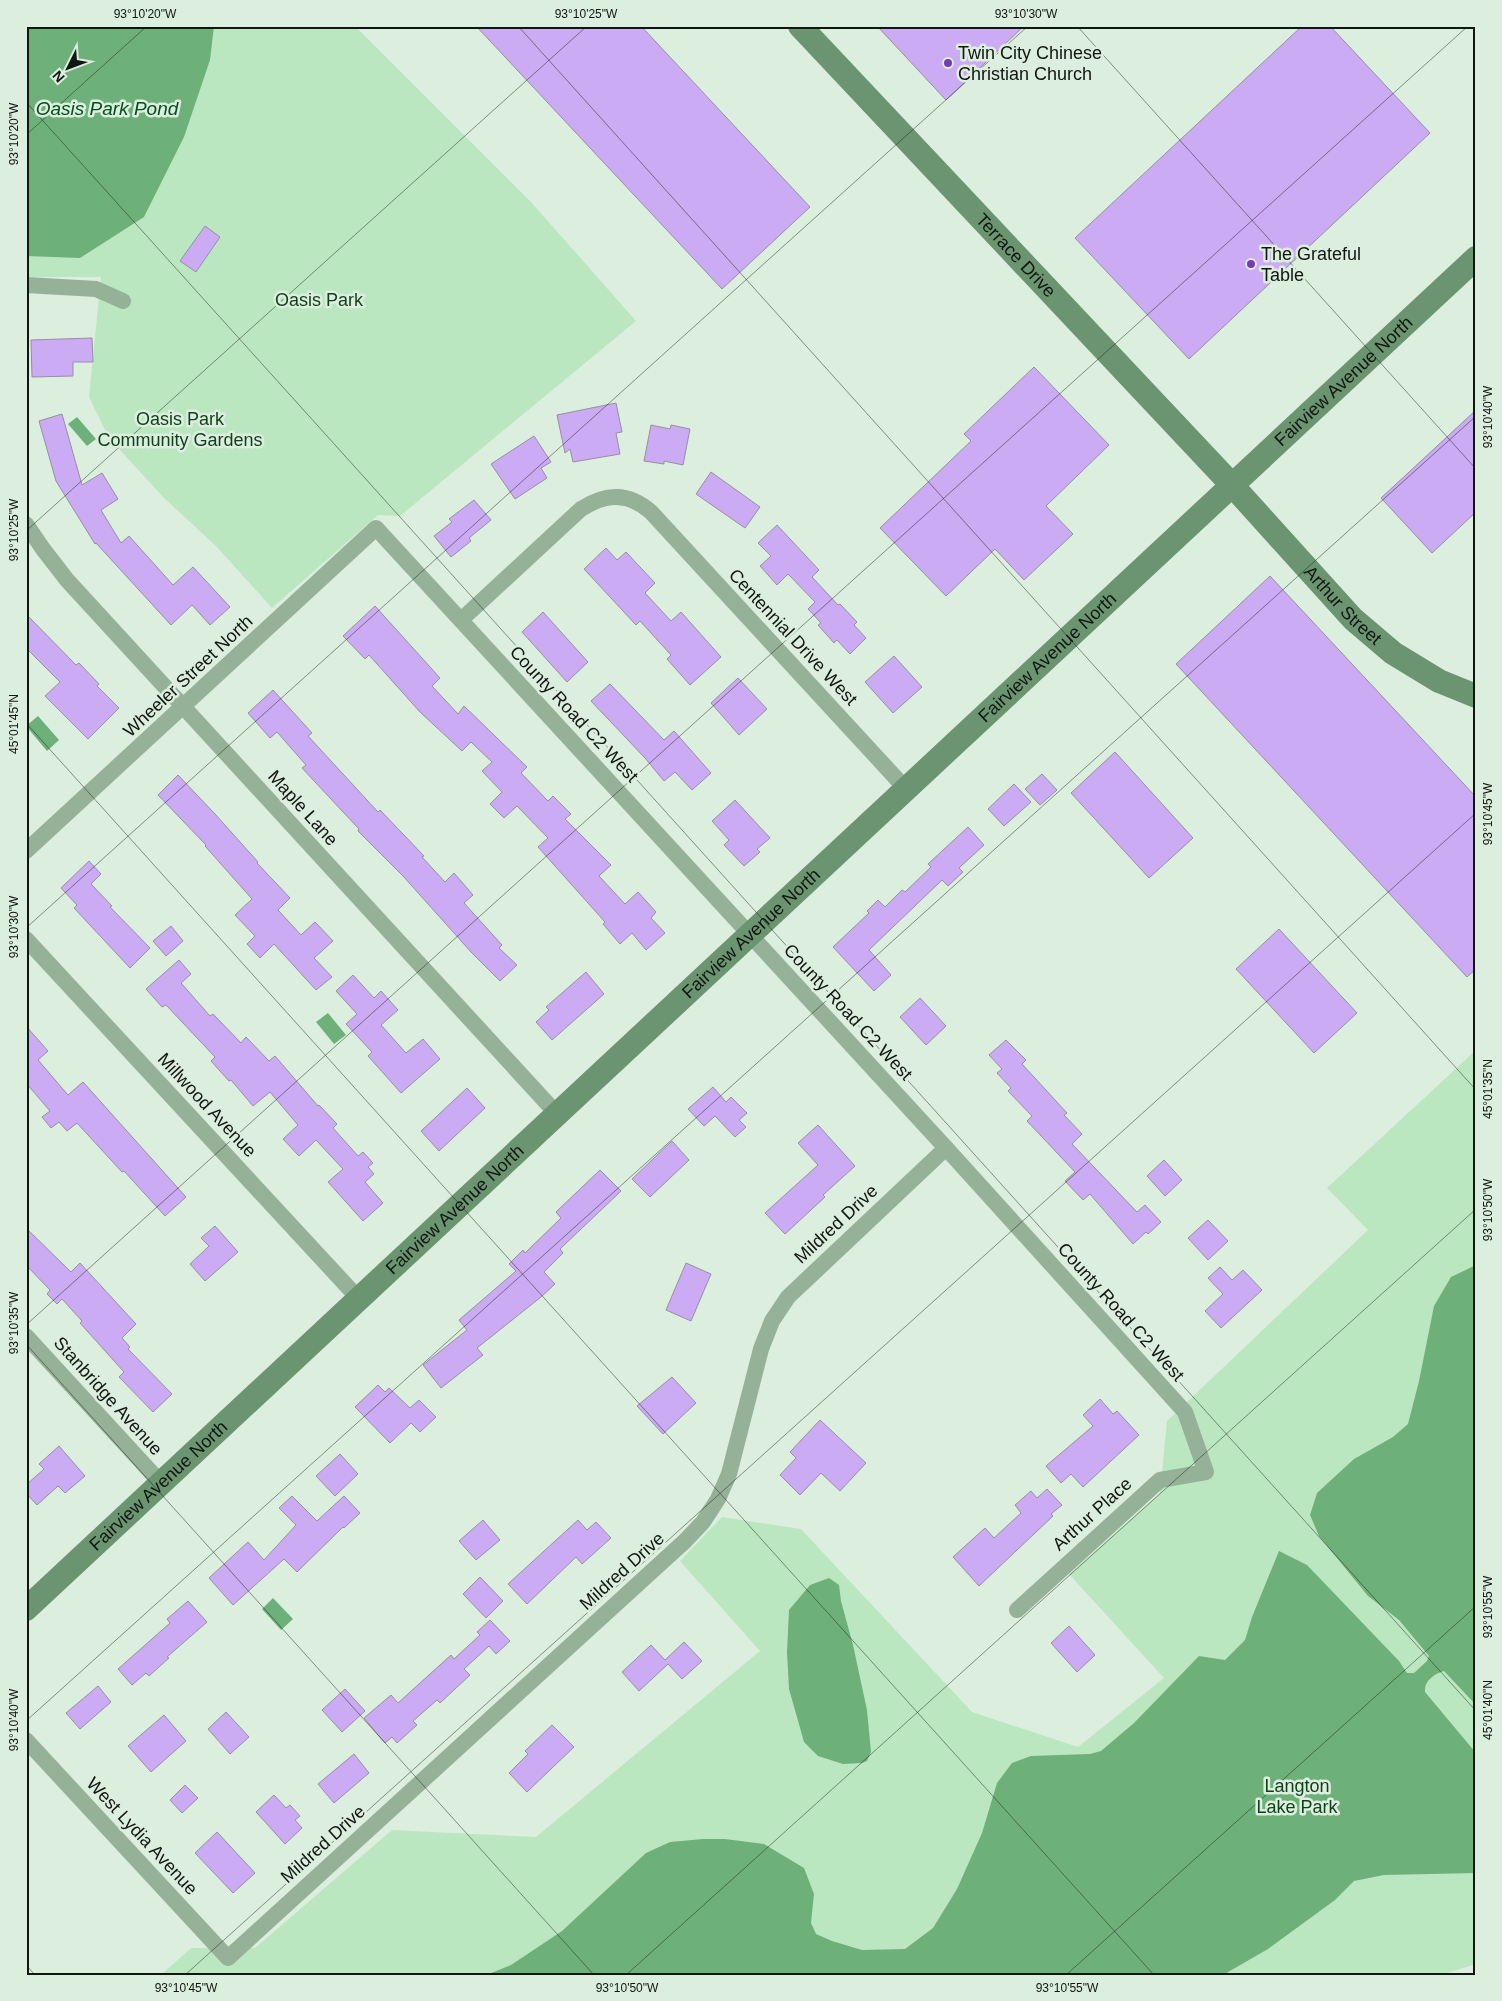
<svg xmlns="http://www.w3.org/2000/svg" width="1502" height="2001" viewBox="0 0 1502 2001" font-family="Arial,sans-serif">
<style>
.green{fill:#bbe7c0}
.water{fill:#6eb079}
.building{fill:#cbabf3;stroke:#978fa2}
.lines{fill:none;stroke-linecap:round;stroke-linejoin:round}
.street{stroke:#95b198;stroke-width:16}
.secondary{stroke:#6b9571;stroke-width:24}
.ticks{fill:none;stroke:#101610;stroke-width:1;stroke-opacity:0.45}
.poi-dot{fill:#773aaf;stroke:#dceede;stroke-width:2}
.labels{text-anchor:middle;dominant-baseline:central;stroke-width:5;stroke-linejoin:round;paint-order:stroke}
.poi-label{font-size:18px;fill:#101610;stroke:#dceede;text-anchor:start}
.street-label{font-size:18px;fill:#101610;stroke:#dceede}
.park-label{font-size:18px;fill:#0f3f1b;stroke:#dceede}
.water-label{font-size:19px;font-style:italic;fill:#004f1c;stroke:#dceede}
.neatline{fill:none;stroke:#101610;stroke-width:2}
.ticks-label{font-size:12px;text-anchor:middle;fill:#101610}
</style>
<rect width="100%" height="100%" fill="#dceede"/>
<path class="green" d="M26 26H355L531 202 636 321 400 516 378 515 272 608 216 546 163 497 109 438 89 397 101 277H26Z
M1476 1050V1964L1441 1975H161L191 1948H255L392 1830 536 1837 760 1651 680 1561 722 1517 801 1529 972 1712 1078 1747 1164 1678 1069 1574 1160 1493 1167 1421 1368 1230 1327 1188Z"/>
<path class="water" d="M26 26H214L210 60 184 137 144 217 80 258 26 256Z
M77 417 96 439 87 446 68 424Z
M38 716 59 740 47 751 26 726Z
M328 1013 346 1035 334 1044 316 1022Z
M1476 1265V1705L1444 1671C1434 1674 1424 1681 1425 1692L1476 1753V1873L1384 1875 1354 1881 1335 1900 1268 1949 1223 1975H486L511 1965 562 1931 646 1853 670 1842 703 1839H725L764 1844 804 1868 814 1894 811 1923 816 1934 832 1941 862 1950 905 1949 933 1928 957 1889 982 1833 997 1783 1012 1763 1031 1756 1090 1754 1101 1751 1134 1723 1199 1656 1225 1660 1245 1640 1252 1617 1279 1551 1307 1565 1399 1661 1407 1673H1414L1427 1661 1429 1656 1399 1620 1368 1596 1319 1536 1310 1515 1317 1493 1354 1459 1393 1437 1408 1424 1419 1381 1434 1306 1451 1277Z
M829 1578 839 1585 841 1601 853 1645 867 1710 871 1752 867 1761 862 1763 843 1764 818 1756 804 1742 789 1689 787 1652 789 1610 810 1585Z
M273 1598 293 1619 281 1630 262 1609Z"/>
<path class="building" d="M476 26H641L810 207 722 289Z
M877 26H1024L946 100Z
M1302 26H1330L1430 133 1189 359 1075 238Z
M205 226 220 237 196 272 180 261Z
M92 338 93 362H73V376L32 377 31 340Z
M1034 367 1109 445 1046 506 1073 534 1024 580 995 549 946 596 880 528 971 441 964 434Z
M616 403 622 432 616 433 620 454 573 462 570 449 565 453 557 415Z
M1476 410V512L1432 553 1381 498Z
M62 414 82 485 102 473 118 499 101 510 121 543 129 536 173 585 193 567 230 607 210 625 192 605 171 625 96 543 95 544 56 481 39 421Z
M651 425 670 429 671 425 690 429 683 465 664 461V464L644 461Z
M534 436 551 462 541 468 547 478 515 499 491 464Z
M711 472 760 507 745 528 696 494Z
M474 500 491 520 469 538 471 541 451 557 434 536 452 522 449 519Z
M777 525 819 570 812 577 838 605 840 604 857 622 854 625 866 638 850 654 837 640 834 643 818 625 821 623 808 609 815 602 788 574 777 585 760 566 771 556 758 543Z
M606 548 617 560 626 552 655 583 645 593 671 621 681 612 721 657 690 685 667 659 671 655 640 621 636 625 584 569Z
M1270 576 1476 797V969L1467 977 1176 664Z
M375 606 440 678 432 686 458 714 464 706 527 767 521 773 548 801 553 796 571 814 565 819 611 865 599 876 625 904 638 892 656 912 651 918 665 933 646 950 632 933 620 944 603 924 605 922 538 847 548 838 517 806 504 818 490 804 502 792 482 771 492 762 471 742 462 751 420 712 369 655 365 659 343 636Z
M543 612 588 662 567 682 522 632Z
M26 614 76 665 79 663 99 684 97 686 119 708 88 739 45 696 60 682 26 648Z
M894 656 922 687 893 713 865 682Z
M738 678 767 709 739 735 711 703Z
M610 684 664 740 674 731 711 773 692 790 675 772 664 781 645 758 591 701Z
M273 690 312 733 308 736 378 812 380 810 424 856 422 857 445 882 454 873 473 895 464 903 502 945 499 948 517 965 500 981 471 952 403 876 358 831 359 829 302 768 306 765 277 732 270 738 248 713Z
M1115 752 1193 838 1149 878 1071 793Z
M1042 774 1057 790 1040 805 1025 789Z
M178 775 215 814 258 862 257 863 290 898 278 910 301 935 315 922 333 941 314 958 332 977 316 990 274 944 260 958 247 944 255 936 235 915 252 899 205 846 206 845 158 795Z
M1014 784 1031 802 1004 826 988 809Z
M735 800 770 838 757 849 760 852 744 866 724 845 729 840 712 821Z
M968 827 984 845 959 868 963 872 948 886 942 880 869 950 891 975 874 991 833 947 869 913 867 911 878 900 885 907 902 890 905 892 931 867 928 864Z
M89 861 101 874 91 884 112 906 110 907 150 948 130 968 74 908 77 905 61 888Z
M171 926 183 941 166 956 153 941Z
M1279 929 1357 1013 1314 1053 1236 969Z
M179 960 191 974 181 983 210 1016 213 1014 241 1043 246 1037 269 1061 275 1056 318 1106 319 1105 337 1124 333 1128 358 1156 363 1152 373 1163 368 1167 374 1174 365 1182 383 1203 363 1221 328 1182 343 1169 316 1140 299 1156 283 1139 298 1125 270 1092 253 1106 231 1080 229 1081 211 1061 215 1057 166 1005 162 1007 146 989Z
M586 972 604 994 552 1040 536 1022 549 1010 546 1007Z
M353 975 374 998 381 991 398 1010 381 1025 406 1053 423 1039 440 1059 401 1093 368 1056 372 1052 346 1024 357 1014 336 991Z
M920 998 946 1026 926 1045 900 1017Z
M26 1026 48 1051 38 1060 68 1095 83 1082 186 1197 165 1216 124 1171 122 1172 77 1123 67 1131 59 1122 51 1128 42 1117 50 1111 26 1083Z
M1006 1040 1026 1060 1022 1064 1067 1113 1064 1115 1082 1134 1072 1144 1137 1212 1145 1205 1161 1222 1148 1234 1146 1232 1133 1244 1090 1194 1083 1200 1065 1181 1075 1172 1027 1121 1032 1116 1008 1091 1011 1088 997 1073 1002 1069 989 1055Z
M713 1087 726 1102 731 1097 747 1113 739 1120 746 1127 735 1137 715 1116 704 1126 688 1109Z
M467 1088 485 1108 439 1151 421 1131Z
M818 1125 855 1166 823 1195 825 1197 785 1234 765 1213 818 1165 798 1143Z
M672 1141 689 1160 650 1197 632 1179Z
M1164 1160 1182 1180 1165 1196 1147 1176Z
M600 1170 621 1191 560 1249 563 1253 544 1272 555 1284 541 1297 477 1348 483 1355 441 1388 423 1365 467 1330 459 1320 516 1271 509 1264 523 1250 525 1253 561 1218 556 1212Z
M1208 1220 1228 1241 1208 1260 1188 1238Z
M215 1226 238 1252 205 1281 190 1264 209 1246 201 1238Z
M26 1228 71 1272 80 1263 136 1324 122 1338 130 1347 128 1349 172 1394 153 1412 119 1377 124 1372 80 1323 82 1321 62 1299 57 1304 47 1294 50 1290 26 1265Z
M686 1263 711 1274 691 1321 666 1310Z
M1220 1267 1232 1280 1243 1270 1262 1290 1221 1328 1205 1311 1223 1294 1208 1278Z
M672 1377 696 1403 663 1434 637 1406Z
M378 1385 385 1392 389 1388 410 1408 419 1400 436 1417 420 1432 411 1423 390 1443 355 1407Z
M1100 1399 1113 1414 1117 1411 1139 1435 1083 1487 1071 1474 1061 1483 1046 1466 1093 1426 1083 1415Z
M820 1420 866 1463 840 1491 821 1473 800 1495 780 1475 796 1458 790 1452Z
M59 1446 85 1476 65 1493 58 1486 37 1505 26 1493V1485L44 1469 39 1464Z
M340 1454 358 1474 335 1496 316 1476Z
M1047 1489 1062 1505 1051 1514 1053 1516 979 1586 953 1557 985 1528 994 1538 1021 1513 1015 1505 1031 1491 1037 1498Z
M292 1496 317 1521 344 1496 360 1513 344 1528 343 1527 297 1572 284 1559 233 1605 209 1578 248 1542 264 1560 296 1525 279 1508Z
M483 1520 500 1540 476 1560 459 1541Z
M578 1520 587 1530 596 1522 611 1538 582 1564 576 1557 527 1604 508 1584Z
M480 1577 503 1601 486 1618 463 1594Z
M188 1601 207 1622 167 1657 169 1658 149 1676 146 1673 132 1685 118 1669 170 1623 167 1619Z
M490 1620 510 1641 496 1654 489 1646 464 1669 470 1675 440 1703 437 1700 413 1721 417 1725 397 1743 392 1737 385 1743 364 1718 391 1695 398 1703 451 1655 454 1659 480 1635 477 1632Z
M1069 1626 1095 1655 1077 1672 1051 1643Z
M684 1642 702 1661 682 1679 668 1664 639 1691 622 1672 651 1645 665 1660Z
M98 1686 111 1702 80 1729 66 1713Z
M345 1689 365 1711 342 1732 322 1710Z
M226 1712 249 1737 230 1754 208 1729Z
M164 1715 186 1741 151 1772 128 1746Z
M552 1725 574 1747 527 1792 509 1773 528 1754 525 1751Z
M354 1754 369 1773 334 1803 318 1784Z
M185 1785 198 1798 182 1813 170 1800Z
M274 1795 286 1808 290 1805 300 1816 295 1820 302 1828 285 1844 256 1812Z
M217 1832 255 1873 233 1893 195 1853Z"/>
<g class="lines">
<path class="street" d="M26 285 96 289 123 301
M26 524 43 549 67 580 557 1114
M461 620 581 509C606 493 628 492 651 512L906 789
M26 851 376 528 946 1148 1185 1412 1206 1472 1160 1480 1017 1610
M26 939 359 1299
M26 1336 161 1483
M26 1740 228 1958 685 1541 703 1522 718 1499 729 1474 761 1349 772 1321 788 1297 946 1148"/>
<g class="secondary">
<path id="s1" d="M800 26 1232 485 1353 619 1393 653 1439 681 1476 696"/>
<path id="s2" d="M26 1609 1476 258"/>
</g>
</g>
<path class="ticks" d="M518 26 1476 1090M1077 26 1476 469M26 102 1476 1711M26 135 147 26M26 531 587 26M26 723 1154 1975M26 928 1028 26M26 1325 1468 26M26 1344 594 1975M26 1721 1476 416M26 1965 35 1975M185 1975 1476 813M626 1975 1476 1209M1066 1975 1476 1606"/>
<g class="poi-dot">
<circle cx="948" cy="63" r="5"/>
<circle cx="1251" cy="264" r="5"/>
</g>
<g class="labels">
<g class="poi-label">
<text x="958" y="53">Twin City Chinese<tspan x="958" dy="21">Christian Church</tspan></text>
<text x="1261" y="254">The Grateful<tspan x="1261" dy="21">Table</tspan></text>
</g>
<g class="street-label">
<text stroke="none"><textPath href="#s1" startOffset="315">Terrace Drive</textPath></text>
<text stroke="none"><textPath href="#s2" startOffset="1801">Fairview Avenue North</textPath></text>
<text stroke="none"><textPath href="#s1" startOffset="794">Arthur Street</textPath></text>
<text transform="translate(793 637) rotate(47)">Centennial Drive West</text>
<text stroke="none"><textPath href="#s2" startOffset="1396">Fairview Avenue North</textPath></text>
<text transform="translate(188 676) rotate(-43)">Wheeler Street North</text>
<text transform="translate(574 714) rotate(47)">County Road C2 West</text>
<text transform="translate(303 808) rotate(48)">Maple Lane</text>
<text stroke="none"><textPath href="#s2" startOffset="991">Fairview Avenue North</textPath></text>
<text transform="translate(848 1012) rotate(47)">County Road C2 West</text>
<text transform="translate(207 1105) rotate(47)">Millwood Avenue</text>
<text stroke="none"><textPath href="#s2" startOffset="586">Fairview Avenue North</textPath></text>
<text transform="translate(836 1224) rotate(-43)">Mildred Drive</text>
<text transform="translate(1121 1312) rotate(48)">County Road C2 West</text>
<text transform="translate(108 1396) rotate(48)">Stanbridge Avenue</text>
<text stroke="none"><textPath href="#s2" startOffset="181">Fairview Avenue North</textPath></text>
<text transform="translate(1092 1514) rotate(-42)">Arthur Place</text>
<text transform="translate(622 1571) rotate(-42)">Mildred Drive</text>
<text transform="translate(142 1836) rotate(47)">West Lydia Avenue</text>
<text transform="translate(323 1844) rotate(-42)">Mildred Drive</text>
</g>
<g class="park-label">
<text x="319" y="300">Oasis Park</text>
<text x="180" y="419">Oasis Park<tspan x="180" dy="21">Community Gardens</tspan></text>
<text x="1297" y="1786">Langton<tspan x="1297" dy="21">Lake Park</tspan></text>
</g>
<g class="water-label">
<text x="107" y="108">Oasis Park Pond</text>
</g>
</g>
<rect width="1502" height="2001" fill="none" stroke="#dceede" stroke-width="55"/>
<g transform="translate(68 68) rotate(228)" stroke="#dceede" stroke-width="4" paint-order="stroke">
<path d="M0-4L9 19L0 12L-9 19Z" fill="#101610"/>
<text y="-8" font-size="14" font-weight="bold" text-anchor="middle" fill="#101610">N</text>
</g>
<rect x="28" y="28" width="1446" height="1946" class="neatline"/>
<g class="ticks-label">
<text x="145" y="18">93°10'20"W</text>
<text x="586" y="18">93°10'25"W</text>
<text x="1026" y="18">93°10'30"W</text>
<text transform="translate(14 134) rotate(-90)" y="4">93°10'20"W</text>
<text transform="translate(1488 417) rotate(-90)" y="4">93°10'40"W</text>
<text transform="translate(14 530) rotate(-90)" y="4">93°10'25"W</text>
<text transform="translate(14 724) rotate(-90)" y="4">45°01'45"N</text>
<text transform="translate(1488 814) rotate(-90)" y="4">93°10'45"W</text>
<text transform="translate(14 927) rotate(-90)" y="4">93°10'30"W</text>
<text transform="translate(1488 1089) rotate(-90)" y="4">45°01'35"N</text>
<text transform="translate(1488 1210) rotate(-90)" y="4">93°10'50"W</text>
<text transform="translate(14 1323) rotate(-90)" y="4">93°10'35"W</text>
<text transform="translate(1488 1607) rotate(-90)" y="4">93°10'55"W</text>
<text transform="translate(1488 1710) rotate(-90)" y="4">45°01'40"N</text>
<text transform="translate(14 1720) rotate(-90)" y="4">93°10'40"W</text>
<text x="186" y="1992">93°10'45"W</text>
<text x="627" y="1992">93°10'50"W</text>
<text x="1067" y="1992">93°10'55"W</text>
</g>
</svg>
